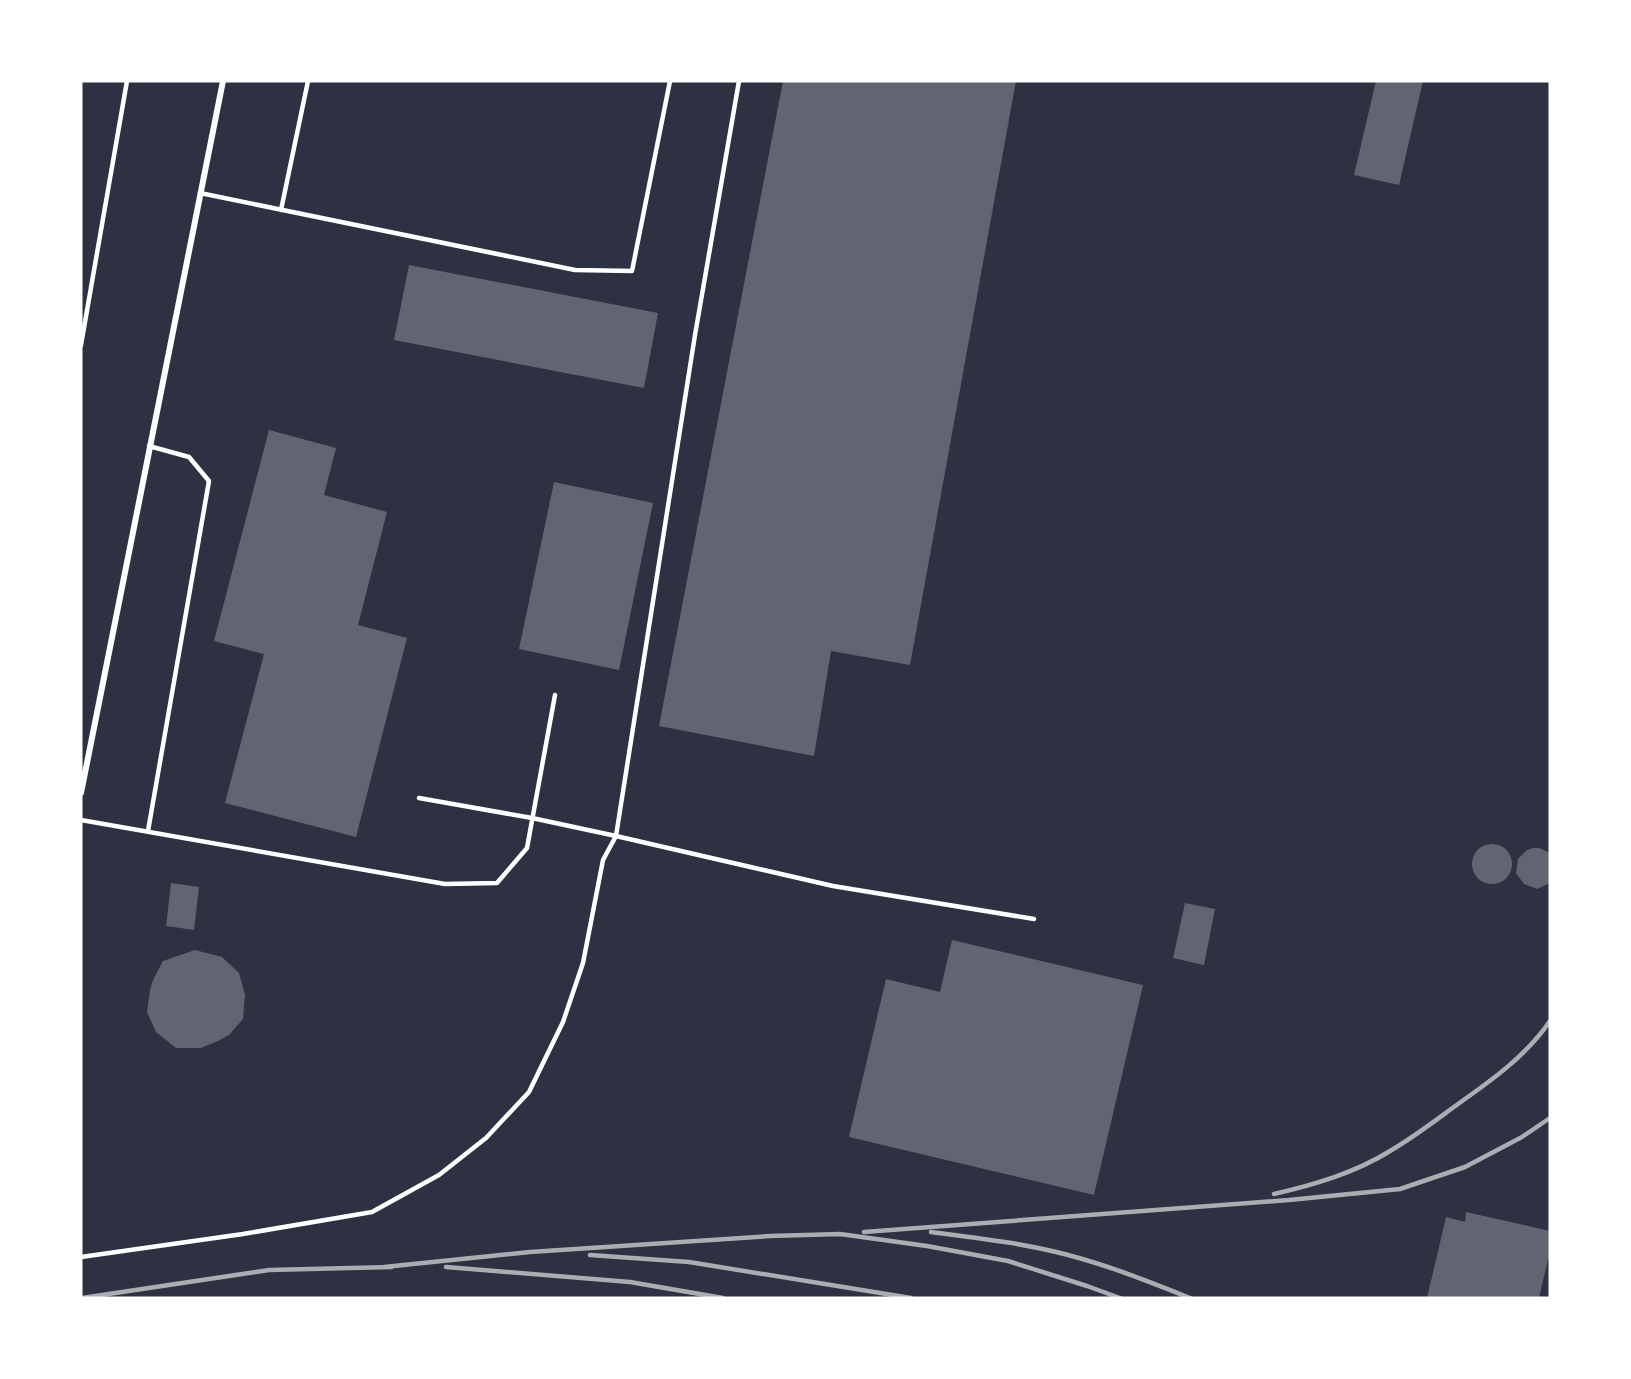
<svg xmlns="http://www.w3.org/2000/svg" width="1631" height="1379" viewBox="0 0 1631 1379" font-family="'Varela Round',sans-serif">
<style>
.building{fill:#626471}
.lines{fill:none;stroke-linecap:round;stroke-linejoin:round}
.service{stroke:#fff;stroke-width:4.5}
.minor{stroke:#fff;stroke-width:6}
.rail{stroke:#abadb3;stroke-width:4.5}
</style>
<rect width="100%" height="100%" fill="#2d3142"/>
<path class="building" d="M783 81H1016L910 665 831 651 814 756 659 726Z
M1376 81H1423L1399 185 1354 175Z
M409 265 658 313 644 388 394 340Z
M269 430 336 448 324 495 387 512 358 625 407 638 356 837 225 803 264 654 214 641Z
M554 482 653 503 619 670 519 649Z
M1472 864a20 20 0 1 1 40 0a20 20 0 1 1-40 0Z
M1533 848H1539L1550 853V883L1537 889 1524 884 1516 873 1518 859 1527 850Z
M171 883 199 887 194 930 166 926Z
M1185 903 1215 909 1204 965 1173 958Z
M952 940 1143 985 1094 1195 849 1137 886 979 940 992Z
M195 950 222 957 239 973 245 995 243 1019 229 1035 218 1041 201 1048H176L156 1032 147 1012 150 990 153 980 163 961Z
M1466 1212 1550 1231V1251L1539 1298H1427L1446 1217 1465 1222Z"/>
<g class="lines">
<path class="service" d="M200 193 575 270 632 271 670 81
M281 210 308 81
M81 345 127 81
M419 798 532 818 616 836 695 335 739 81
M81 820 445 884 497 883 527 848 555 695
M148 831 209 481 189 457 149 446
M81 1257 243 1234 372 1212 439 1175 486 1138 529 1092 563 1022 583 963 603 860 616 836 833 886 1034 919"/>
<path class="minor" d="M81 793 223 81"/>
<path class="rail" d="M1274 1194C1313 1185 1355 1173 1390 1151 1414 1137 1436 1120 1458 1104 1492 1080 1526 1056 1550 1021
M864 1232 1289 1200 1400 1189 1465 1167 1522 1137 1550 1118
M931 1232C977 1238 1023 1243 1068 1255 1110 1266 1150 1282 1190 1298
M590 1255 689 1262 911 1298
M384 1267 530 1252 770 1236 840 1234 927 1246 1008 1261 1087 1286 1120 1298
M446 1267 630 1282 723 1298
M82 1298 269 1270 392 1267"/>
</g>
<rect width="1631" height="1379" fill="none" stroke="#ffffff" stroke-width="165"/>
</svg>
